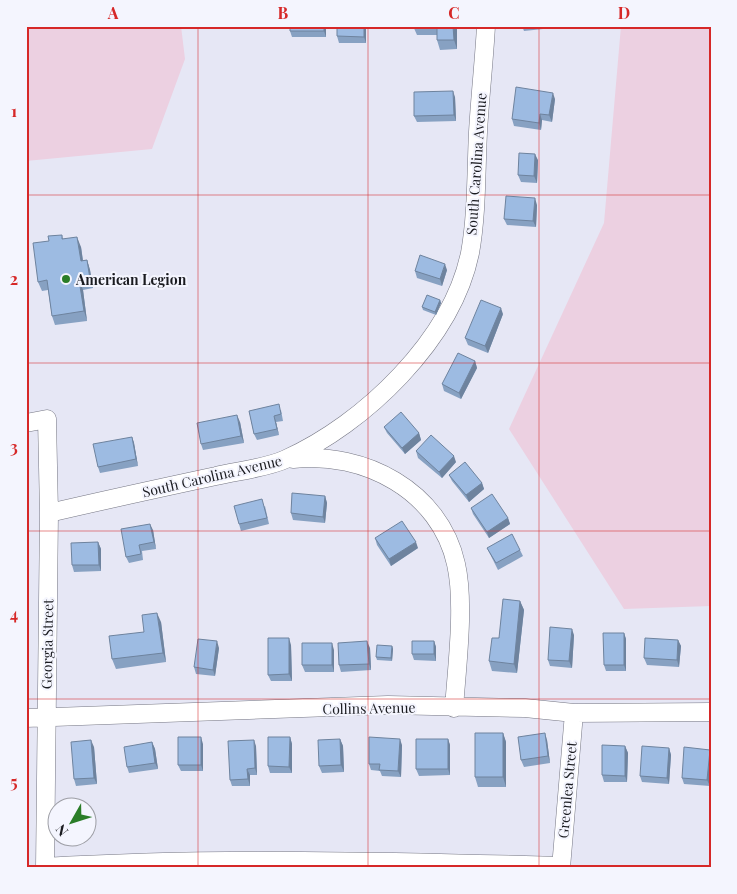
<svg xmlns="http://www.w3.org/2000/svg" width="737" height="894" viewBox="0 0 737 894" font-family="'Playfair Display',serif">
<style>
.green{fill:#ecd0e1}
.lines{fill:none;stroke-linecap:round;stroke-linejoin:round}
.minor-casing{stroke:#757683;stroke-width:19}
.minor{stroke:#fff;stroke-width:18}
.wall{fill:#87a1c2}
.shaded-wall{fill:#6e839e}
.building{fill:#9dbbe2;stroke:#6e839e}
.grid{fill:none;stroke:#d62828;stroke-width:1;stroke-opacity:0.55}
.poi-dot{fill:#2a7d28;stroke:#f4f5fe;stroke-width:2}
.labels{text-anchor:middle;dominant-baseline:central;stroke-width:4;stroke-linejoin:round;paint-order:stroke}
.street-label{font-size:14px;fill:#1a1b20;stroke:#f4f5fe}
.poi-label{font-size:14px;font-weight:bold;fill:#1a1b20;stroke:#f4f5fe;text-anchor:start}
.neatline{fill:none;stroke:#d62828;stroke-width:2}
.grid-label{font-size:16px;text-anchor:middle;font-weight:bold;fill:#d62828}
</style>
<rect width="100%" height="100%" fill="#e6e7f5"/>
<path class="green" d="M26 26H181L185 59 152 149 26 161Z
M621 26H711V606L624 609 509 429 604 223Z"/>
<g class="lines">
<g class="minor-casing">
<path id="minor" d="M26 423 47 419 49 513 45 868
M293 459C364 451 440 491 456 564 465 603 457 666 454 708
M49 513C105 500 160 488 216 476 237 471 267 468 286 459 364 424 452 340 470 253 477 214 476 172 478 132 480 97 484 62 486 26
M26 718 388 705 525 708 574 713 711 712
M45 867C216 857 389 861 561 866
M561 868 574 713"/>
</g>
<use href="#minor" class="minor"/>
</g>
<path class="wall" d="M326 26V37H292L290 31Z
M337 26H366V43H339L337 36Z
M413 26H457V49L440 50 437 40V35H417Z
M522 26H543V29L524 31Z
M455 97 456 121 417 122 414 116Z
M555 99 552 122 542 120 541 130 514 126 512 119Z
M538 160 537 183 521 182 518 175Z
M537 205 536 227 507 225 504 219Z
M62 235 63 239 81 247 83 260H87L90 270 93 288 83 290 87 321 55 325 52 316 48 290 42 291 38 282 49 241Z
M447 270 442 286 417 278 415 271Z
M440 300 441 303 436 315 423 310 422 307Z
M503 314 488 353 468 345 465 338Z
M475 361 477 368 461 399 444 391 442 384Z
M281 410 283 421 276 422 279 435 257 440 254 434 249 411Z
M240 422 244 443 203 450 201 444Z
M384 427 419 433 421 440 405 454 387 433Z
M132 437 134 443 138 466 100 473 98 467Z
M416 451 456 462 442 478 418 458Z
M449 475 482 483 484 489 469 502 452 481Z
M325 496 327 503 325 523 293 520 291 513Z
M265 506 269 524 241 531 239 524Z
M471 508 508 518 510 524 489 538 473 514Z
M153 530 156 549 142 551 143 560 129 563 126 557Z
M375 538 418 548 391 566 377 545Z
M98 542 101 549V571L74 572 72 565Z
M487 548 520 550 523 556 498 570Z
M520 601 524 610 517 673 492 671 489 661 499 638Z
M161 622 166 662 116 669 112 659 144 632Z
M624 633 626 639V671H606L604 665Z
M574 635 572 668 550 666 548 660Z
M678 640 681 646 679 667 647 665 644 658Z
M434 641 436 647V661L414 660 412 654Z
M291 645 292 681H271L268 675Z
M392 646 393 649 392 661 377 660 376 657Z
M219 648 215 676 196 674 194 667Z
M370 648 371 670 341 672 339 665Z
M334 650V672H305L302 665Z
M503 733 506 742V787H478L475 777Z
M290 737 292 744V773H270L268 766Z
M340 739 343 746 344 772 322 773 319 766Z
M448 739 450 745V775L419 776 416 769Z
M547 740 550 763 524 767 521 760Z
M152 742 155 749 158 769 129 773 127 767Z
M203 744V771H181L178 765Z
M402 745 401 777 382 776 380 771 371 770 369 764Z
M256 746 257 775H250V786H232L230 780Z
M625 746 628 753 627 782H604L602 775Z
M94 747 97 784 76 786 74 779Z
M669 748 671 755 669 784 642 782 640 776Z
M710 750 711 753 710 786 684 784 682 778Z"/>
<path class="shaded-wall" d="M324 26H326V37L324 31Z
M364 26H366V43L364 37Z
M453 26H457V49L454 40Z
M453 91 455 97 456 121 454 115Z
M553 93 555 99 552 122 549 115Z
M540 114 542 120 541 130 539 123Z
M535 154 538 160 537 183 534 176Z
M535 198 537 205 536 227 533 221Z
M77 237 81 247 84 270 81 261Z
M87 260 90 270 93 288 90 279Z
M445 264 447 270 442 286 440 279Z
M79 280 83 290 87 321 84 311Z
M440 300 441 303 436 315 435 312Z
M501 308 503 314 488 353 485 346Z
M475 361 477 368 461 399 459 393Z
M237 415 240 422 244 443 241 436Z
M274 416 276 422 279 435 277 429Z
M419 433 421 440 405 454 402 448Z
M132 437 134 443 138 466 136 459Z
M454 456 456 462 442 478 439 472Z
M482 483 484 489 469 502 466 495Z
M325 496 327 503 325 523 323 517Z
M508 518 510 524 489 538 487 532Z
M150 524 153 530 156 549 154 542Z
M98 542 101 549V571L99 565Z
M416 542 418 548 391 566 389 559Z
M26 594 28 598 27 621 26 618Z
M520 601 524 610 517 673 514 664Z
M157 613 161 622 166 662 163 653Z
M572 629 574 635 572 668 569 661Z
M624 633 626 639V671L624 665Z
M289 638 291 645 292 681 289 674Z
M678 640 681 646 679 667 677 660Z
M217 641 219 648 215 676 213 670Z
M367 641 370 648 371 670 369 664Z
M434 641 436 647V661L434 654Z
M332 643 334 650V672L332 665Z
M392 646 393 649 392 661 391 658Z
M503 733 506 742V787L503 777Z
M545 733 547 740 550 763 548 756Z
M201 737 203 744V771L201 765Z
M290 737 292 744V773L289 767Z
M340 739 343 746 344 772 341 765Z
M400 739 402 745 401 777 398 771Z
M448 739 450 745V775L448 769Z
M91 740 94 747 97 784 94 778Z
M254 740 256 746 257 775 255 768Z
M152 742 155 749 158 769 155 763Z
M625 746 628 753 627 782 625 776Z
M669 748 671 755 669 784 667 778Z
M710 750 711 753 710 786 707 780Z
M247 769 250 775V786L248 779Z"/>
<path class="building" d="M290 26H324V31H290Z
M337 26H364V37L337 36Z
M437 26H453L454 40H437Z
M516 87 553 93 549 115 540 114 539 123 512 119Z
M453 91 454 115 414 116V92Z
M519 153 535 154 534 176 518 175Z
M506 196 535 198 533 221 504 219Z
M62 235V239L77 237 81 261 87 260 90 279 79 280 84 311 52 316 47 280 38 282 33 243 49 241 48 236Z
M420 255 445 264 440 279 415 271Z
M427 295 440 300 435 312 422 307Z
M481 300 501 308 485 346 465 338Z
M458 353 475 361 459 393 442 384Z
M279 404 281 414 274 416 277 429 254 434 249 411Z
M401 412 419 433 402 448 384 427Z
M237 415 241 436 201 444 197 423Z
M431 435 454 456 439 472 416 451Z
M132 437 136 459 98 467 93 444Z
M465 462 482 483 466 495 449 475Z
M292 493 325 496 323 517 291 513Z
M492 494 508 518 487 532 471 508Z
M262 499 267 518 239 524 234 506Z
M402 521 416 542 389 559 375 538Z
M150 524 154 542 139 545 141 554 126 557 121 529Z
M512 534 520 550 496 563 487 548Z
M98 542 99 565H72L71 543Z
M503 599 520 601 514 664 489 661 492 638H499Z
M157 613 163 653 112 659 109 636 144 632 142 615Z
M550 627 572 629 569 661 548 660Z
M603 633H624V665H604Z
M268 638H289V674L268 675Z
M645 638 678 640 677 660 644 658Z
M198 639 217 641 213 670 194 667Z
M367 641 369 664 339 665 338 643Z
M412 641H434V654H412Z
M302 643H332V665H302Z
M377 645 392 646 391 658 376 657Z
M475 733H503V777H475Z
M545 733 548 756 521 760 518 737Z
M178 737H201V765H178Z
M268 737H290L289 767 268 766Z
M369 737 400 739 398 771 379 770 380 764H369Z
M340 739 341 765 319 766 318 740Z
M416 739H448V769H416Z
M91 740 94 778 74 779 71 742Z
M254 740 255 768 247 769 248 779 230 780 228 741Z
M152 742 155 763 127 767 124 747Z
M602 745 625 746V776L602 775Z
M642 746 669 748 667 778 640 776Z
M684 747 710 750 707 780 682 778Z"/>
<path class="grid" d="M198 26V868M368 26V868M539 26V868M26 195H711M26 363H711M26 531H711M26 699H711"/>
<circle class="poi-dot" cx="66" cy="279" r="5"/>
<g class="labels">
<g class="street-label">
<text transform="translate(476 164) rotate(-86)">South Carolina Avenue</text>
<text transform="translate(212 476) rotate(-13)">South Carolina Avenue</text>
<text transform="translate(47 644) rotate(-89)">Georgia Street</text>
<text transform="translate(369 708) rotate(-1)">Collins Avenue</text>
<text transform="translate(567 790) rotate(-85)">Greenlea Street</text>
</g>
<g class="poi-label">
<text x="76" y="279">American Legion</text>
</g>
</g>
<rect width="737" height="894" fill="none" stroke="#f4f5fe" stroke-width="55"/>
<g transform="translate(72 822) rotate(231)"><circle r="24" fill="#f4f5fe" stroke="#9d9ea5"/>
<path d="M0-4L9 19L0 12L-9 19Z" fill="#2a7d28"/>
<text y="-8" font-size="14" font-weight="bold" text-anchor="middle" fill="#1a1b20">N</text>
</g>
<rect x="28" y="28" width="682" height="838" class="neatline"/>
<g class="grid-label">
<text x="113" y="19">A</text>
<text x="283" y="19">B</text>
<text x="454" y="19">C</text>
<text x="624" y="19">D</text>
<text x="14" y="117">1</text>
<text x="14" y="285">2</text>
<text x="14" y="453">3</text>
<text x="14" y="620">4</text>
<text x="14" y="788">5</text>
</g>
</svg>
